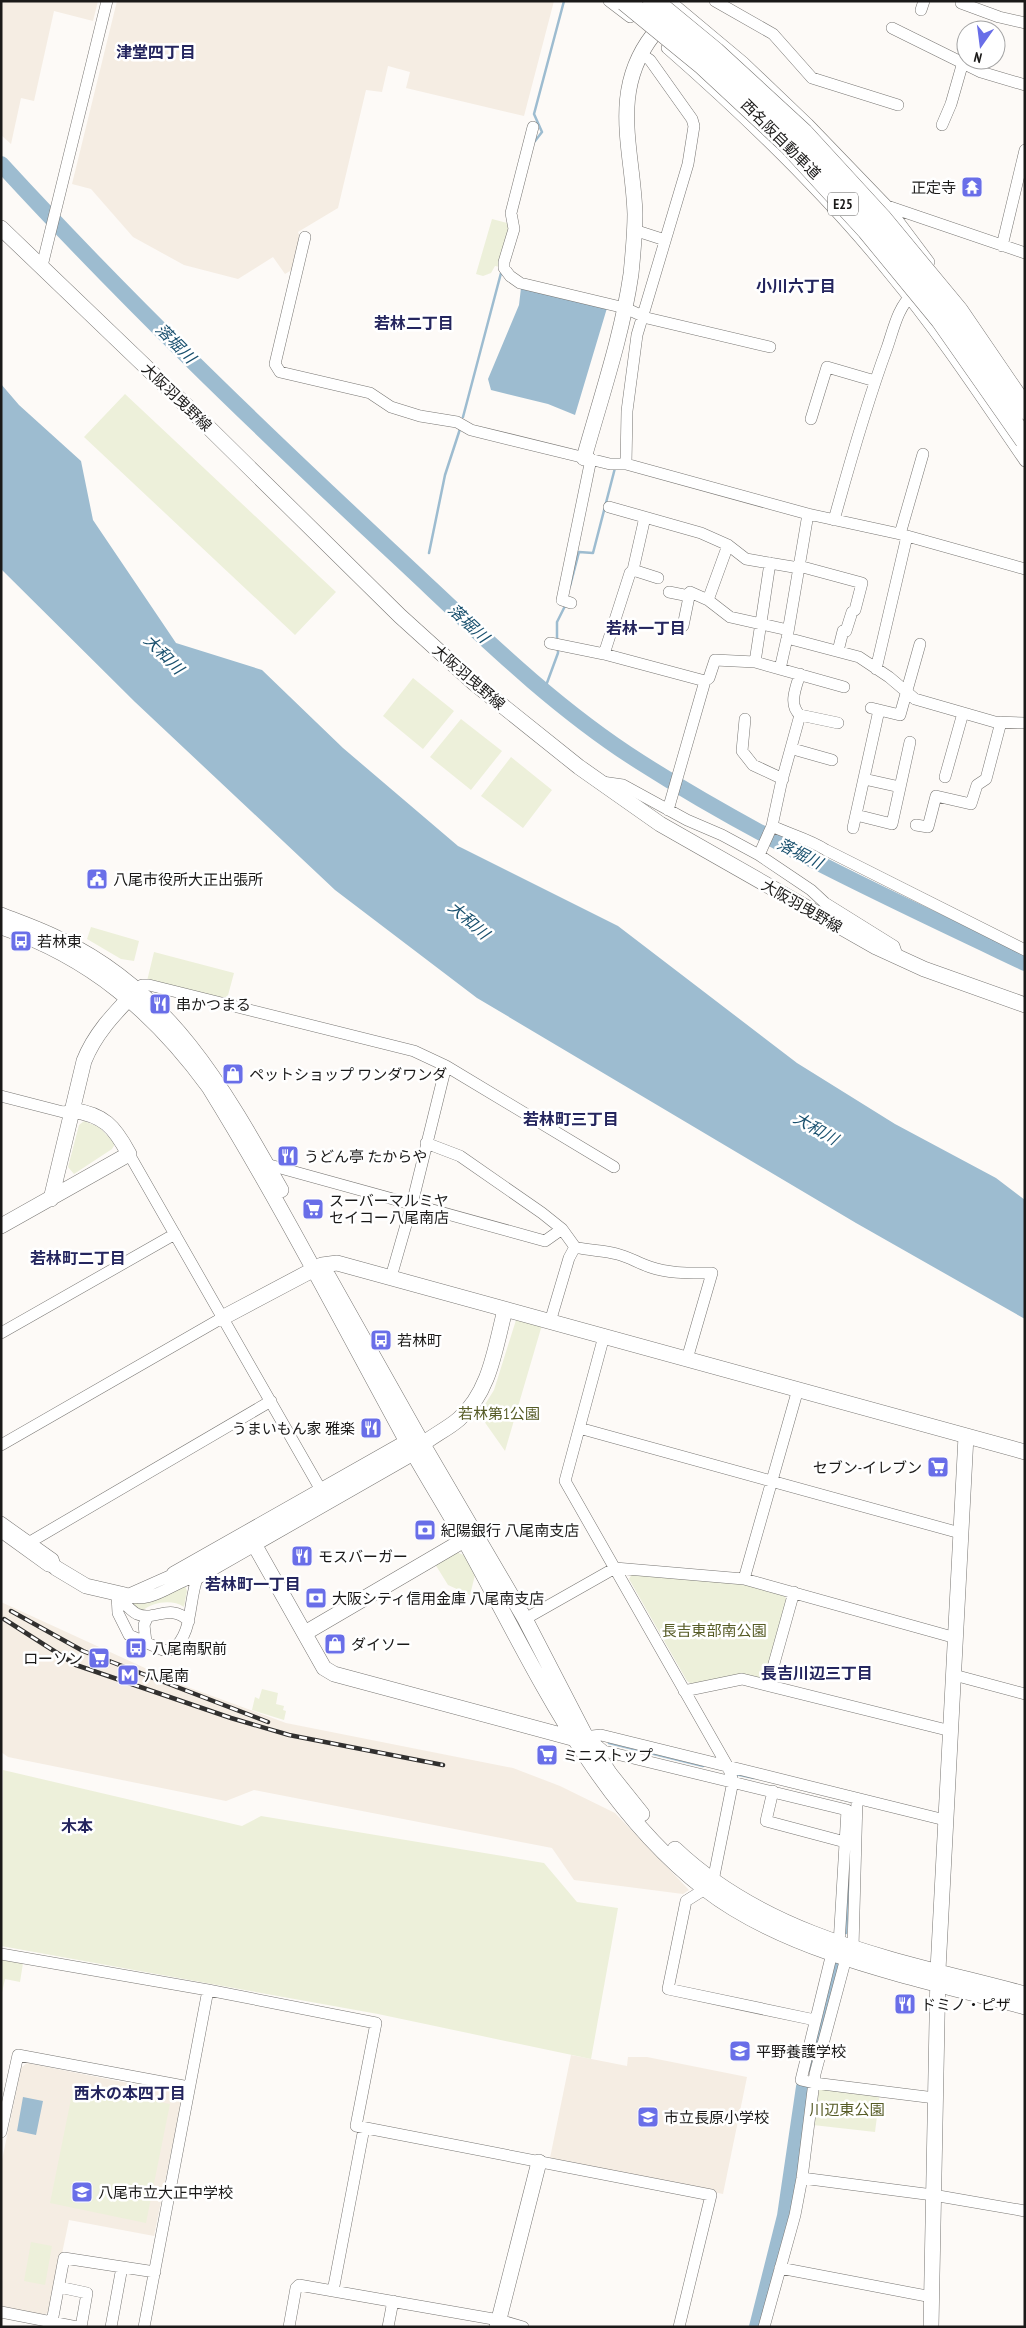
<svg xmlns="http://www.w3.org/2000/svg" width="1026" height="2328" viewBox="0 0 1026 2328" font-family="'PT Sans Narrow','Noto Sans JP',sans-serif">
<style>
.built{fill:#f5ede3}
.green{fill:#edf0da}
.water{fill:#9dbcd0}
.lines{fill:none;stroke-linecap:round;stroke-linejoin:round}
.stream{stroke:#9dbcd0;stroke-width:2.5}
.river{stroke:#9dbcd0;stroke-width:16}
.street-casing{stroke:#787673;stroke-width:12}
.secondary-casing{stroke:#787673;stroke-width:16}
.street{stroke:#fff;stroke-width:11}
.secondary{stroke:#fff;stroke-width:15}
.rail-casing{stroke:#31302f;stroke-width:4.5}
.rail{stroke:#fff;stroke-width:2.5;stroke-dasharray:8;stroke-linecap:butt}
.highway-bridge-casing{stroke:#787673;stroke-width:21;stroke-linecap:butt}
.highway-bridge{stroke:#fff;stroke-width:20}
.labels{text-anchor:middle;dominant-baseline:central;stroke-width:5;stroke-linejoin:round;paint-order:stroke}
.shield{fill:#fff;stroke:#5f5e5d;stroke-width:1}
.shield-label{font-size:14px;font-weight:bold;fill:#1a1918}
.street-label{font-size:15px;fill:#1a1918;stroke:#fff}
.poi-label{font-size:15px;fill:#1a1918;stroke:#fff;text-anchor:start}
.park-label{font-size:15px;fill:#565b26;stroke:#fff}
.neighbourhood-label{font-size:16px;font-weight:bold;fill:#24255e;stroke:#fff}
.water-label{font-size:16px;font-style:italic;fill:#19506e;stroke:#fff}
</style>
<rect width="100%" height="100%" fill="#fdfaf7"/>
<path class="built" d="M1 1H98L93 21 54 11 34 101 21 98 11 144 1 135Z
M117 1H554L524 116 406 88 410 72 388 66 382 92 366 90 338 208 298 232 301 239 295 268 285 274 273 257 238 279 184 265 133 237 91 189 72 184Z
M1 1602 182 1685 286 1723 513 1768 560 1786 615 1813 689 1890 683 1894 574 1880 552 1848 254 1790 226 1801 8 1757 1 1752Z
M571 2055 627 2066 628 2057H647L747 2077 723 2194 550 2158Z
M27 2063 178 2093 182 2099 154 2236 69 2220 50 2311 44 2315 1 2306V2165L21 2068Z"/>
<path class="green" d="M492 219 511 224 500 267 495 266 491 273 483 276 476 274Z
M125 394 336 592 295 635 84 437Z
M413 678 454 711 423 749 383 716Z
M461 719 502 751 471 790 430 757Z
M511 757 552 790 523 828 481 796Z
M91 927 139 941 134 961 121 959 87 939Z
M154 952 234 973 227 999 147 981Z
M84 1121 99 1127 115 1144 112 1149 74 1174 68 1167 79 1125Z
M516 1320 542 1325 505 1451 479 1414 494 1390Z
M456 1552 464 1555 475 1575 470 1595 448 1585 435 1564Z
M632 1574 741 1583 784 1595 787 1600 764 1680 692 1684 687 1681 629 1579Z
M185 1585 187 1591 184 1607C172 1599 153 1602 142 1611L137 1610 130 1602Z
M262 1689 278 1693 276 1704 284 1706 283 1710 286 1711 284 1720 252 1710 255 1697 259 1699Z
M3 1770 242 1826 261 1816 544 1863 577 1902 618 1908 591 2059 378 2014 1 1946Z
M1 1959 23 1963 20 1982 5 1979 1 1997Z
M74 2084 170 2104 146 2223 50 2203Z
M819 2088 880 2093 875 2132 813 2125Z
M31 2242 52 2246 45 2285 24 2281Z"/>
<path class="water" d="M521 288 607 308 575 415 548 404 491 390 488 379 519 305Z
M1 384 19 405 81 461 93 520 176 643 262 670 343 748 458 846 618 926 797 1063 895 1124 996 1178 1025 1200V1319L856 1223 477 998 335 890 135 702 1 569Z
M23 2097 43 2101 36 2135 17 2131Z"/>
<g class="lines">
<path class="stream" d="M535 141 542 132 534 114 564 1
M463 417 501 273
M429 553 445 475 460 429
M570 586 579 552 593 553 615 468
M557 640V622L565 606
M544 691 558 653V648
M609 1743 703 1766
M735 1774 754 1778
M846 1933 850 1863"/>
<path class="river" d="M1 164C124 298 256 425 389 549 469 623 547 703 640 762 762 840 894 901 1025 963
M810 2064 838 1965
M757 2327 785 2216 804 2087"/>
<g class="street-casing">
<path id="street" d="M609 1 630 17
M670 1 743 62 808 124 887 206 929 262
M715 1 773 34 812 78 898 105
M961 3 999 17 1025 23
M921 10 924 1
M892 28 981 72 1025 85
M667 48C747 118 823 191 890 274 939 333 981 397 1025 461
M942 125 951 104 963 62
M533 127 511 213 514 229 504 262V268L510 276 520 283 625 308 647 318 770 347
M887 206 1025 253
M634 230 665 240
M305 237 275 364 280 372 370 393 391 407 420 416 457 422 471 430 610 464H626L808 514 900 534 1025 569
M1002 246 1025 150
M42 266 107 1
M811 419 827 367 875 381
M626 464 627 411 637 335 688 164 694 126 692 119 650 60 641 54
M609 507 701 533 728 545 746 559 799 568
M834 520C850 462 866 405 887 348 893 331 898 306 913 294
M900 534 923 454
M799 566 862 583 855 610 852 612 846 631H843L838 651
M633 570 658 578
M669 592 689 596
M708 600 728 545
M571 603 562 600 591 459
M683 626 690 592 708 600 730 617 788 630
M787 638 859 657 889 677 915 699 995 722 1025 723
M550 643 604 654 705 681 709 678 715 660 755 662 844 687
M604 654 630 573 633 570 645 517
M755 662 770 563
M780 669 787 638 808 514
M876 669 907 536
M871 708 900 715 920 644
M800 715 838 723
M745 719 742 751 753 765 783 779
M793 749 832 760
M945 777 963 713
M864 779 900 787
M602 782 623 785 687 820 722 835 759 855 811 890 825 903 894 946 898 958
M668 810 705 681
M856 815 892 824 910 742
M916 825 928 827 936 796 971 804 977 785 986 779 1001 722
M772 826C791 835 809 839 826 850L1025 950
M853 828 879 710
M759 855 772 826 781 784 800 715C788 705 796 687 800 674
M137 990 142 985H149L414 1051 446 1066 614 1167
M1 1096 63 1112 72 1110
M426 1143 460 1156 542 1213 562 1229 575 1247
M129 1154 321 1490
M266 1164 545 1241 562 1229
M391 1277 412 1204 446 1066
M550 1322 569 1258 575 1247C590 1251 603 1250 617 1254 629 1257 638 1263 650 1267 670 1274 690 1273 712 1273L687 1359
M1 1333 175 1234
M604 1336 565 1481 728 1767 733 1781 713 1881
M579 1428 960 1533
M1 1445 222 1318
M1 1522 53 1559 56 1568
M1 1532 48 1566 56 1568
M30 1542 271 1401
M744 1579 798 1389
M129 1594 174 1574
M117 1595 118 1613 129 1635 163 1650H172C194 1633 188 1600 198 1576
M117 1595C123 1601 129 1610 137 1614 155 1622 169 1602 189 1621
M125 1595C152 1606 173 1581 198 1576
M525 1619 615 1568 744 1579 956 1638
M146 1642 144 1625 148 1616
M954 1675 1025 1694
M768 1685 794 1592
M684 1691 742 1679 951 1731
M584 1737 601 1735 945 1820
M592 1741 604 1751 847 1810 839 1944
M773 1791 766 1821 845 1842
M705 1889 686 1901 668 1989 815 2020
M853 1948 857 1799
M832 1953 801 2080 814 2083 935 2098
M1 1954 208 1990 376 2023 356 2126 711 2195 679 2327
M1 2132 18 2055 189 2087
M802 2178 933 2195 1025 2211
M780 2268 932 2297
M59 2287 87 2293 81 2327
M333 2291 364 2128
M1 2312 77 2327
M51 2327 64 2258 155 2272
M111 2327 122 2267
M144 2327 208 1990
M289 2327 296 2288 299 2285 499 2320 523 2327
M388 2327 393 2301
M764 2327 795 2215 802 2178 815 2074 846 1958"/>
</g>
<g class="secondary-casing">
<path id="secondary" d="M1 228 197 416 400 616 474 683 579 767 660 824 876 947 924 969 1025 1005
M584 458C601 397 622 336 631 274 633 254 635 234 635 214 633 150 609 92 653 35
M1 915C21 923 42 930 61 940 170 992 224 1089 281 1190
M1 927C90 957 154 1012 209 1087 277 1197 337 1313 399 1427 420 1467 445 1505 467 1545 534 1666 592 1801 705 1889 790 1955 922 1979 1025 2007
M51 1199 84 1061C95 1033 115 1013 136 991
M1 1226 129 1154C114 1126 104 1115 72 1110
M323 1267 422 1443 525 1619 586 1737 610 1774 642 1814
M222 1318 322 1265 337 1263 1025 1452
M254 1544 324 1668 334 1674 572 1738
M56 1568 86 1586 125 1595
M174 1574 407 1442H416
M198 1576 413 1453C426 1438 444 1432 459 1419 490 1392 495 1348 505 1310
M305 1633 464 1540
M675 1849C771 1940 902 1961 1025 1994
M497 2327 539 2162
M931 2327 938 1970 966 1436"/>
</g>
<use href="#street" class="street"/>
<use href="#secondary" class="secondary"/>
<g class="rail-casing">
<path id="rail" d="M11 1611 83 1651 268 1722
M4 1619 76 1665 231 1718 289 1735 443 1765"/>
</g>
<use href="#rail" class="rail"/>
<g class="highway-bridge-casing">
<path id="highway-bridge" d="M625 1 702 64 788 144 867 230 941 320 1025 440
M653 1 715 52 803 133 881 218 958 311 1025 409"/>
</g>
<use href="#highway-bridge" class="highway-bridge"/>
</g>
<defs>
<g id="temple-square" transform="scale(1.125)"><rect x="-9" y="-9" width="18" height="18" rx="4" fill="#696ee8" stroke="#fff"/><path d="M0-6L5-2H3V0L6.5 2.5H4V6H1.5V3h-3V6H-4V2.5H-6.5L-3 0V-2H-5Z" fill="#fff"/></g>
<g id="civic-square" transform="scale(1.125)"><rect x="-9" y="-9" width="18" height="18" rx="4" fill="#696ee8" stroke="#fff"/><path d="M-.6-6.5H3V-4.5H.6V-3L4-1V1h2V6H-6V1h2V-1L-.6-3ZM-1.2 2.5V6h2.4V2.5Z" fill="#fff"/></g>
<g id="bus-square" transform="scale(1.125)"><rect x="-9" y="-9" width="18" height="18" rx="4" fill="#696ee8" stroke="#fff"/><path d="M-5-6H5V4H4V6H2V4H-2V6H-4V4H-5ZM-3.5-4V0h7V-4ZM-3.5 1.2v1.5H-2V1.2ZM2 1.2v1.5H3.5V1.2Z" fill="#fff"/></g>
<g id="restaurant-square" transform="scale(1.125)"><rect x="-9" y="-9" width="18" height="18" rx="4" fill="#696ee8" stroke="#fff"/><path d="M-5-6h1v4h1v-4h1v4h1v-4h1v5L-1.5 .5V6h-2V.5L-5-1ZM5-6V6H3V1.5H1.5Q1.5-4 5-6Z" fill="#fff"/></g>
<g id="shop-square" transform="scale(1.125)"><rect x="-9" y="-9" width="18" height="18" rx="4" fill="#696ee8" stroke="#fff"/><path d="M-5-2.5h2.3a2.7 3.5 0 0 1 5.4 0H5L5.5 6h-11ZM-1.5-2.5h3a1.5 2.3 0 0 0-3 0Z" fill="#fff"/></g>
<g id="supermarket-square" transform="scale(1.125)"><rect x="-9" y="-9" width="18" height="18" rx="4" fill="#696ee8" stroke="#fff"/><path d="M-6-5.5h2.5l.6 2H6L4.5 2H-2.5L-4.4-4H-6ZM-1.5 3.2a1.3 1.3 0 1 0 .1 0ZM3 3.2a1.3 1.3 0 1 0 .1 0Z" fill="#fff"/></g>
<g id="bank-square" transform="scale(1.125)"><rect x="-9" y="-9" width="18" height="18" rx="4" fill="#696ee8" stroke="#fff"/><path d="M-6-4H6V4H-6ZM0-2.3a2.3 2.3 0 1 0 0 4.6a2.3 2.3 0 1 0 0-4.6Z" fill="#fff"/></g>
<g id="metro-square" transform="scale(1.125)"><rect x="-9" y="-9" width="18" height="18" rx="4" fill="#696ee8" stroke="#fff"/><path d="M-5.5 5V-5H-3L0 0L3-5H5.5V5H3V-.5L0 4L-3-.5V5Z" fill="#fff"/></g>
<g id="school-square" transform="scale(1.125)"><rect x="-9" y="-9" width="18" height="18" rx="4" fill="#696ee8" stroke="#fff"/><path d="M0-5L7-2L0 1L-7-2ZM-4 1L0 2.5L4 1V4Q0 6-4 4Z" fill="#fff"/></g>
</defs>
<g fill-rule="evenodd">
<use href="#temple-square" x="972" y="187"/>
<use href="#civic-square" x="97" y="879"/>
<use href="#bus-square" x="21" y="941"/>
<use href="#restaurant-square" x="160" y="1004"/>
<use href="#shop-square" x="233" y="1074"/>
<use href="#restaurant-square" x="288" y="1156"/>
<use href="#supermarket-square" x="313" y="1209"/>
<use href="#bus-square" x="381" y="1340"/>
<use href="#restaurant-square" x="371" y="1428"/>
<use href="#supermarket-square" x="938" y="1467"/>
<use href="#bank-square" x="425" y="1530"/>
<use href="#restaurant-square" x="302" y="1556"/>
<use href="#bank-square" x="316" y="1598"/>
<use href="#shop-square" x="335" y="1644"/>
<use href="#bus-square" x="136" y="1648"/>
<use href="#supermarket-square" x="99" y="1658"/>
<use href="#metro-square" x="128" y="1675"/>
<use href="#supermarket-square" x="547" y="1755"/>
<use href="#restaurant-square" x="905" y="2004"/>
<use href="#school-square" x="740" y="2051"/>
<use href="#school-square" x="648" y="2117"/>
<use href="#school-square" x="82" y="2192"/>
</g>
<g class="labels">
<rect class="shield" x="828" y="192.5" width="30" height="23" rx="4"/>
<g class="shield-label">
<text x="843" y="204">E25</text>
</g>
<g class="street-label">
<text transform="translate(781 139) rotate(45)">西名阪自動車道</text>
<text transform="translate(177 397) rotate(44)">大阪羽曳野線</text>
<text transform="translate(469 677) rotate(41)">大阪羽曳野線</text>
<text transform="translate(802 906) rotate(30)">大阪羽曳野線</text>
</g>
<g class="poi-label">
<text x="956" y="187" text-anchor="end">正定寺</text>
<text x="113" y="879">八尾市役所大正出張所</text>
<text x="37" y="941">若林東</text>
<text x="176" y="1004">串かつまる</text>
<text x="249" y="1074">ペットショップ ワンダワンダ</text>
<text x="304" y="1156">うどん亭 たからや</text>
<text x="329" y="1200">スーバーマルミヤ<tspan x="329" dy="17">セイコー八尾南店</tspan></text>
<text x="397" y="1340">若林町</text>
<text x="355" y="1428" text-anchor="end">うまいもん家 雅楽</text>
<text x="922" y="1467" text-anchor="end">セブン-イレブン</text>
<text x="441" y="1530">紀陽銀行 八尾南支店</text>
<text x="318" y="1556">モスバーガー</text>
<text x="332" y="1598">大阪シティ信用金庫 八尾南支店</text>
<text x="351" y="1644">ダイソー</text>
<text x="152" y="1648">八尾南駅前</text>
<text x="83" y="1658" text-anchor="end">ローソン</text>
<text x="144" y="1675">八尾南</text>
<text x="563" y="1755">ミニストップ</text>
<text x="921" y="2004">ドミノ・ピザ</text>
<text x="756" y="2051">平野養護学校</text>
<text x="664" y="2117">市立長原小学校</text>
<text x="98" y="2192">八尾市立大正中学校</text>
</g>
<g class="park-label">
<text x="499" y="1413">若林第1公園</text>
<text x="714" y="1630">長吉東部南公園</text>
<text x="847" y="2109">川辺東公園</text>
</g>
<g class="neighbourhood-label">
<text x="156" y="52">津堂四丁目</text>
<text x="796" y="286">小川六丁目</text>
<text x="414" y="323">若林二丁目</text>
<text x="646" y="628">若林一丁目</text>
<text x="571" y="1119">若林町三丁目</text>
<text x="78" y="1258">若林町二丁目</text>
<text x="253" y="1584">若林町一丁目</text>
<text x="817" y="1673">長吉川辺三丁目</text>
<text x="77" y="1826">木本</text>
<text x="130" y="2093">西木の本四丁目</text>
</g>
<g class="water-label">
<text transform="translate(176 343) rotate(45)">落堀川</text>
<text transform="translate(469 623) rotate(43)">落堀川</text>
<text transform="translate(164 654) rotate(45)">大和川</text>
<text transform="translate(800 853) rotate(27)">落堀川</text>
<text transform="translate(469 920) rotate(41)">大和川</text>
<text transform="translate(816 1128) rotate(30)">大和川</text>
</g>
</g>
<rect width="1026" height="2328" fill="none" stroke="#1a1918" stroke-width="5"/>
<g transform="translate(981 45) rotate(194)"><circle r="24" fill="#ffffff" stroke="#a3a3a3"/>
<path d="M0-4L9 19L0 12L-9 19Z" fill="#696ee8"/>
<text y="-8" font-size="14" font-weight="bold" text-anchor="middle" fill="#1a1918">N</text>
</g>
</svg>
